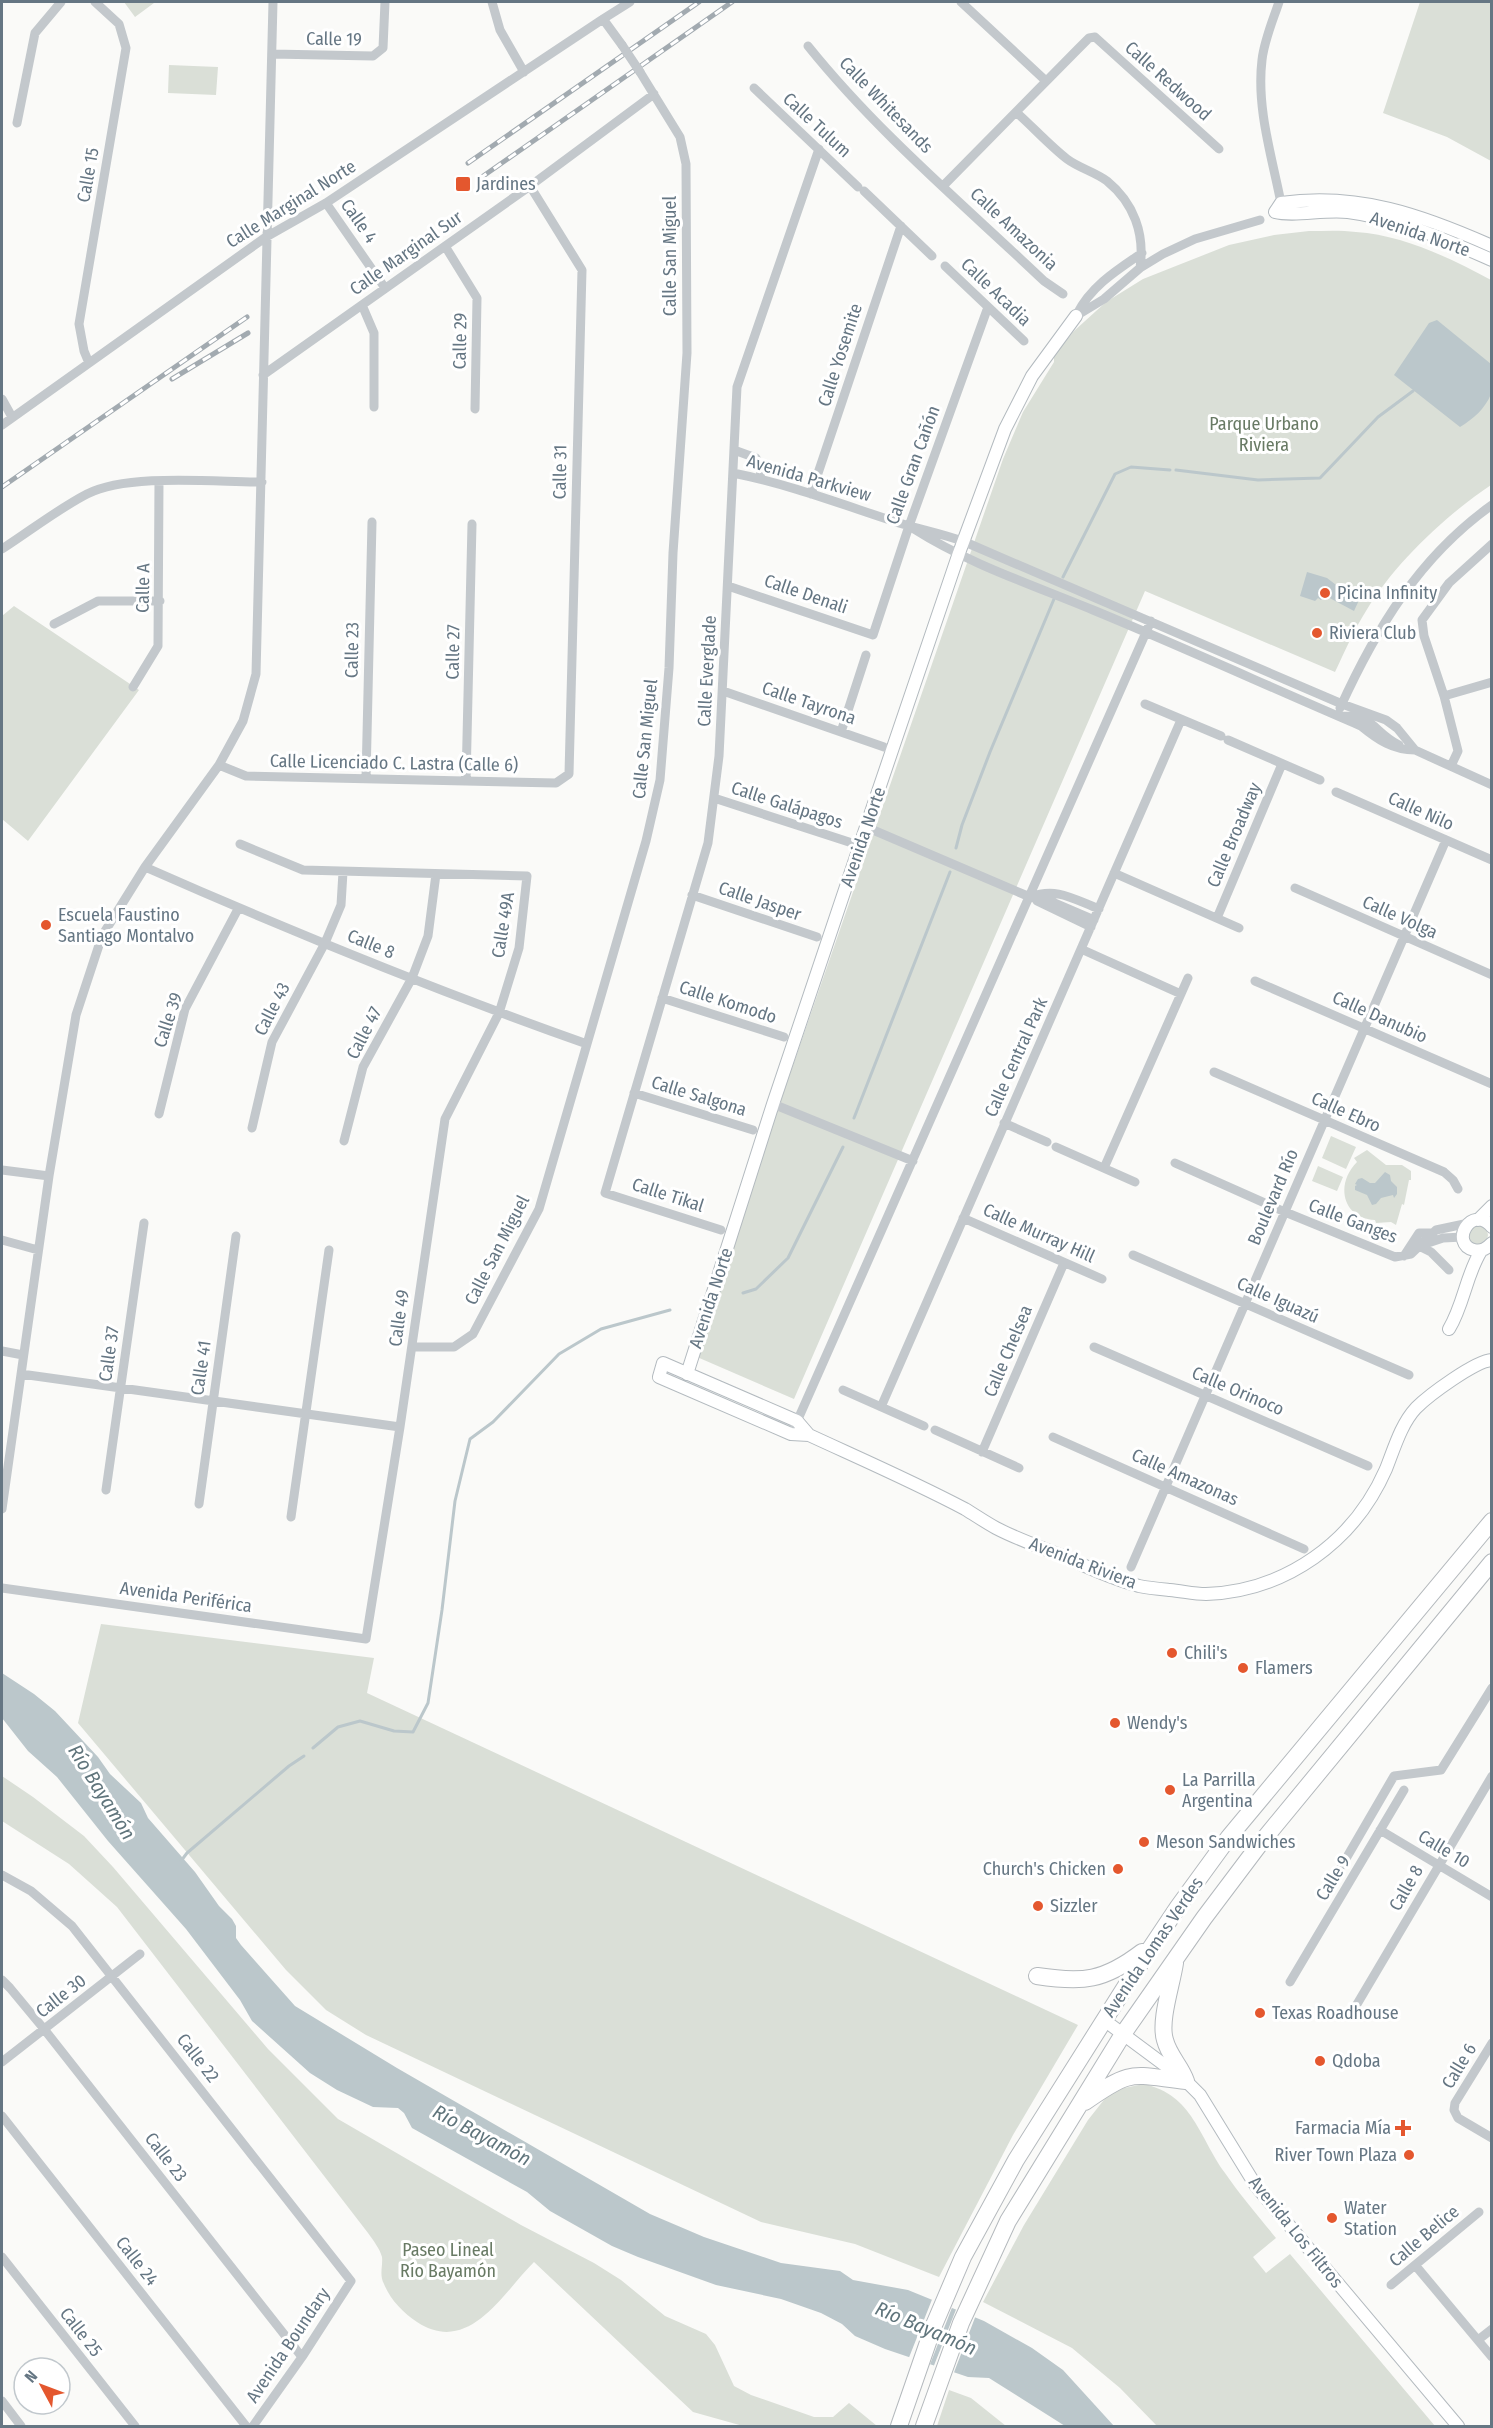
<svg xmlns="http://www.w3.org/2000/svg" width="1493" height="2428" viewBox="0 0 1493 2428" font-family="'Fira Sans Condensed',sans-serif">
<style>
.green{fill:#dadfd7}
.water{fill:#bbc7cb}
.pier{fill:#fafaf8}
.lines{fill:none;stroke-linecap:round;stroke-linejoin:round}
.stream{stroke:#bbc7cb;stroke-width:3}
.secondary-casing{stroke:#b3babf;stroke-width:14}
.highway-casing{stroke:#b4b9bd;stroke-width:18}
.street{stroke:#c3c8cc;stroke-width:9}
.secondary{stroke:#fff;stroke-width:12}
.highway{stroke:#fff;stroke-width:16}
.rail-casing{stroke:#a2aab0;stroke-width:5}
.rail{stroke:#fff;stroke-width:3;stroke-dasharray:9;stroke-linecap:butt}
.street-bridge{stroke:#c3c8cc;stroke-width:9}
.poi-dot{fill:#e4572e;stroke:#fff;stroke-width:2}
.labels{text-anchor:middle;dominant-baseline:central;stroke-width:6;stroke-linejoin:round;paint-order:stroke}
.street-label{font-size:18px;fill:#657683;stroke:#fff}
.poi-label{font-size:18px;fill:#657683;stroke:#fff;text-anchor:start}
.park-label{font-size:18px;fill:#687a64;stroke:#fff}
.water-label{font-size:20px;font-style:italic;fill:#60757c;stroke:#fff}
</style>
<rect width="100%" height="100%" fill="#fafaf8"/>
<path class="green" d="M124 2H153L154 3 135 17Z
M1420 2H1491V161L1447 137 1383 113Z
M169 65 218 67 216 95 168 93Z
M1309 231C1325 231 1341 230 1356 232 1403 235 1450 258 1491 280V485C1446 515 1394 564 1366 611 1354 630 1345 651 1335 672L1145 591 794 1399 697 1357 756 1172 1003 459 1023 412 1054 362V355L1074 331 1106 302 1143 279 1229 245 1274 235Z
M14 606 139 690 28 841 2 819V616Z
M1331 1136 1356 1147 1346 1169 1322 1158Z
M1367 1150 1386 1165H1402L1411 1171V1180H1409L1404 1205 1402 1204 1396 1225 1391 1222 1376 1223 1375 1220C1342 1218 1335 1184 1357 1162L1354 1158Z
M1318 1166 1343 1177 1337 1191 1312 1181Z
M1468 1235a10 10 0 1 1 20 0a10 10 0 1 1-20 0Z
M101 1624 374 1658 367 1693 1078 2025 1013 2135 939 2277 855 2244 761 2222 366 2035 326 2010 286 1970 78 1723Z
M2 1776 33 1797 84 1836 113 1867 268 2049 338 2119 521 2225 594 2263 621 2280 665 2316 706 2334 715 2345 734 2386 751 2395 814 2417H833L849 2403 877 2426H743L693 2412 534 2262C502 2294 469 2356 417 2322 403 2313 390 2299 384 2284 379 2275 383 2266 382 2257 380 2249 373 2240 368 2233L117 1907 69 1864 2 1821Z
M1144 2084C1193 2095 1199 2137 1225 2173 1240 2195 1259 2217 1276 2238L1253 2257 1266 2273 1290 2254 1435 2426H1157L1120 2388 1072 2348 983 2302 1024 2225 1088 2120 1107 2096 1124 2088Z
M949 2390 971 2398 1006 2426H937Z"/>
<path class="water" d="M1437 320 1491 364V394C1485 409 1473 419 1460 427L1394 375 1429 323Z
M1307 572 1327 578 1344 591 1360 598 1354 611 1324 595 1321 600 1318 598 1315 601 1300 596Z
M1385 1172 1390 1175 1391 1181 1397 1187V1194L1394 1198 1393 1195 1381 1198 1376 1204 1372 1205 1367 1195 1355 1190V1186L1357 1185 1355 1184 1358 1179 1362 1178 1370 1183H1375Z
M2 1673 34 1694 55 1711 98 1757 110 1774 141 1803 148 1818 195 1872 219 1906 232 1919 236 1926V1938L241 1945 295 2006 397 2068 650 2214 704 2237 781 2263 840 2271 853 2280 908 2290 984 2321 1032 2348 1063 2370 1114 2426H1065L989 2378 968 2377 885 2349 855 2336 842 2324 821 2313 781 2299 716 2285 638 2257 612 2246 550 2211 527 2192 412 2128 404 2113 398 2108 373 2107 337 2090 310 2073 252 2021 240 2000 186 1929 108 1841 57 1777 28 1751 2 1718Z"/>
<path class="pier" d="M933 2297 953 2305 929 2367 908 2360Z
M957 2307 976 2315 953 2375 933 2368Z"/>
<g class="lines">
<path class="stream" d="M1176 470 1258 480 1320 478 1378 417 1413 391
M1063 577 1115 474 1131 467 1170 470
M956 848 962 825 990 752 1054 599
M854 1118 950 872
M743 1293 756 1289 788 1258 843 1147
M313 1748 338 1727 360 1721 394 1731 413 1732 428 1703 442 1610 455 1501 470 1439 493 1422 559 1354 601 1329 670 1310
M181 1861 187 1853 289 1766 304 1756"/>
<g class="secondary-casing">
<path id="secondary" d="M1492 246C1422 215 1358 192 1281 203L1275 212C1294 217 1325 209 1348 212 1397 218 1446 240 1492 260
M1478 1220 1492 1206
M1492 1227C1471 1203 1449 1244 1474 1250 1482 1252 1487 1248 1492 1243
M1449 1329C1464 1304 1466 1275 1481 1251
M687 1374 773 1104 866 827 959 553 1005 429 1032 376 1076 316
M809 1435 797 1421 663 1363 659 1377 791 1434 809 1435C861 1459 914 1482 965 1509 975 1515 985 1522 996 1528 1017 1539 1040 1547 1063 1556 1087 1567 1113 1579 1139 1586 1149 1588 1160 1589 1170 1590 1182 1591 1194 1594 1206 1594 1286 1591 1354 1542 1386 1469 1394 1449 1401 1424 1416 1408 1429 1395 1475 1361 1492 1360
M1104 2020 1186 2081 1200 2095 1256 2186 1458 2426"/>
</g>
<g class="highway-casing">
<path id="highway" d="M1037 1976C1083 1983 1104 1981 1142 1952
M1085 2102C1133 2068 1131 2075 1186 2081 1181 2066 1169 2056 1165 2040 1159 2021 1172 1984 1175 1963
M899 2426 934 2325 963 2257 1016 2160 1134 1973 1178 1907 1229 1837 1492 1521
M924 2426 961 2323 1008 2221 1123 2034 1204 1918 1259 1845 1492 1562"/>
</g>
<path class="street" d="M492 2 500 30 524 72
M961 2 1046 81
M1279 2C1273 20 1264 41 1262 60 1256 109 1273 160 1282 208
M622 45 603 19 630 2
M808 46C877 132 964 205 1044 281L1063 294
M272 54 373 56 383 48 385 2
M754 88 858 187
M1016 112C1033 127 1049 145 1067 159 1079 168 1095 172 1107 181 1134 203 1145 234 1140 268
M17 123 35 33 61 2
M943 186 1078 49 1089 38 1095 37 1219 149
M864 191 932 256
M326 203 385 288
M445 246 477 298 475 409
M945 266 1024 341
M362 305 374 333V407
M1077 314C1091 286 1117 270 1142 253
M1076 316 1104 299 1140 268 1163 254 1195 239 1260 220
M89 363 84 351 79 324 126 48 119 24 95 2
M263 375 530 186 654 94
M2 399 12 417
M2 425 266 237 326 203 603 19
M734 450 756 458 761 469 760 479
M733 473C788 484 841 504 893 521 917 529 941 533 965 542L1342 704 1386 720 1397 728 1415 750 1492 785
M811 494 901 226
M914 529C969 564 1033 585 1093 610 1183 647 1272 688 1361 726 1378 740 1393 750 1415 750
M2 549C30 531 58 509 87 494 129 473 214 482 262 482
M728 586 873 635 909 526 988 307
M54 624 98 601H160
M133 687 158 646 159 481
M723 691 884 747
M1444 696 1492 682
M1145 704 1221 736
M1340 708C1376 629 1419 557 1492 505
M1342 716C1376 716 1373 732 1399 745
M841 732 866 655
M1228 740 1320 780
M219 765 246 776 556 783 569 774 582 270 530 186
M1451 766 1458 751 1444 696 1424 636 1422 620 1449 583 1492 544
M366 778 372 522
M466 781 472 524
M1336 792 1492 860
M714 798 849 842
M866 827 1030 897 1052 902 1094 920
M145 867C290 931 437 991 587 1044
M1114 873 1239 928
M1295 888 1492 975
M692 895 817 937
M1030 897C1057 887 1073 899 1099 909
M1037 901 1091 927
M1217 918 1282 764
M1081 949 1181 994
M1255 981 1492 1084
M662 998 784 1037
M1214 1072 1444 1172 1453 1180 1458 1189
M634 1093 753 1130
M773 1104 913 1161
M159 1114 185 1009 238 909
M1004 1123 1047 1142
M252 1128 272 1042 325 943 341 905 343 872
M344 1141 363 1067 412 978 428 936 436 874
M1056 1147 1135 1182
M1175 1163 1285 1212 1395 1257 1411 1254 1436 1230 1469 1223
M1104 1168 1188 978
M2 1170 49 1176
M963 1218 1102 1279
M721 1230 605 1193 708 843 719 756 737 387 819 149
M2 1240 38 1250
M1419 1246 1443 1238 1463 1237
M1419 1246 1431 1252 1449 1270
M1133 1255 1409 1375
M1404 1256 1419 1233H1432
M412 1347H454L473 1334 539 1209 646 841 660 780 669 668 673 553 687 353 686 164 680 137 640 72
M1094 1347 1368 1466
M2 1351 23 1355
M21 1374 400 1427
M843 1390 924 1426
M881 1407 1181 720
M795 1426 1151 621
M935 1430 1019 1468
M1053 1437 1304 1549
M982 1452 1064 1263
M106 1490 144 1223
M199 1504 236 1236
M2 1509 49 1176 76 1015 102 936 145 867 219 765 243 721 256 674 273 2
M291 1517 329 1250
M1131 1567 1446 840
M2 1588 366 1639 400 1427 445 1119 499 1013 519 948 527 876 303 870 240 844
M1380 1830 1492 1897
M2 1875 31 1891 72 1926 351 2281 302 2357 253 2426
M1333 1881 1394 1776 1441 1770 1492 1688
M2 1980 10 1988 44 2029 302 2357
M1290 1982 1404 1790
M1350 2016 1492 1776
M1492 2043 1455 2103 1454 2110 1458 2118 1492 2138
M2 2062 140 1954
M2 2116 246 2426
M2 2257 135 2426
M1415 2265 1492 2357
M1391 2285 1479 2212
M1478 2340 1492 2329
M2 2401 21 2426"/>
<use href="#secondary" class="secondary"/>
<use href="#highway" class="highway"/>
<g class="rail-casing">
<path id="rail" d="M468 163 699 2
M479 179 732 2
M172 379 248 333
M2 487 247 317"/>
</g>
<use href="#rail" class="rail"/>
<path class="street-bridge" d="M622 45 640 72"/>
</g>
<g class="poi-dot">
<rect x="455" y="176" width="16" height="16" rx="3"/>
<circle cx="1325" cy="593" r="6"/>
<circle cx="1317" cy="633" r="6"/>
<circle cx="46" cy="925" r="6"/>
<circle cx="1172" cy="1653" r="6"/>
<circle cx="1243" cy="1668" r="6"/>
<circle cx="1115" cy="1723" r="6"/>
<circle cx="1170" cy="1790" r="6"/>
<circle cx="1144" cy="1842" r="6"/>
<circle cx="1118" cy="1869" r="6"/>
<circle cx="1038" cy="1906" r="6"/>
<circle cx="1260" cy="2013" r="6"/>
<circle cx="1320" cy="2061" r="6"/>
<path d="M1400 2119h6v6h6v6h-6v6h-6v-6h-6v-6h6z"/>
<circle cx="1409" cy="2155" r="6"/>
<circle cx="1332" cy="2218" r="6"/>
</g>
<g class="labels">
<g class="street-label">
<text transform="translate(334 39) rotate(1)">Calle 19</text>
<text transform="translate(1168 81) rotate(42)">Calle Redwood</text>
<text transform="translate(886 105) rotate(46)">Calle Whitesands</text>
<text transform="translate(817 125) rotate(43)">Calle Tulum</text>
<text transform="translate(88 175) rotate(-80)">Calle 15</text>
<text transform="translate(291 204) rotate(-32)">Calle Marginal Norte</text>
<text transform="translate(359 221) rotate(55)">Calle 4</text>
<text transform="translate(1014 229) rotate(43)">Calle Amazonia</text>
<text transform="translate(1420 234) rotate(19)">Avenida Norte</text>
<text transform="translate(406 253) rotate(-35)">Calle Marginal Sur</text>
<text transform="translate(670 256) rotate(-90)">Calle San Miguel</text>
<text transform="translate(996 292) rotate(44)">Calle Acadia</text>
<text transform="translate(460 341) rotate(-89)">Calle 29</text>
<text transform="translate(840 355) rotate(-72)">Calle Yosemite</text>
<text transform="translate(913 465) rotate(-70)">Calle Gran Cañón</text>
<text transform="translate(560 472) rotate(-89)">Calle 31</text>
<text transform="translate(809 478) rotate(16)">Avenida Parkview</text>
<text transform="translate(143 588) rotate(-89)">Calle A</text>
<text transform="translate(806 594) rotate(19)">Calle Denali</text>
<text transform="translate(352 650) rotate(-89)">Calle 23</text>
<text transform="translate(453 652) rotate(-89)">Calle 27</text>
<text transform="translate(707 671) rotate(-87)">Calle Everglade</text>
<text transform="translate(809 703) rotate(19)">Calle Tayrona</text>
<text transform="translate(645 739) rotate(-84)">Calle San Miguel</text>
<text transform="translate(394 763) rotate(1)">Calle Licenciado C. Lastra (Calle 6)</text>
<text transform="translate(787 805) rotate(18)">Calle Galápagos</text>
<text transform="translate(1421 811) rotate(24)">Calle Nilo</text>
<text transform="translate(1234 835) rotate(-67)">Calle Broadway</text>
<text transform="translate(863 837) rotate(-71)">Avenida Norte</text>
<text transform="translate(760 901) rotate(19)">Calle Jasper</text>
<text transform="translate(1400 917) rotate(24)">Calle Volga</text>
<text transform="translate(503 925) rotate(-81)">Calle 49A</text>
<text transform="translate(371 944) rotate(22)">Calle 8</text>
<text transform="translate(728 1002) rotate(18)">Calle Komodo</text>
<text transform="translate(272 1009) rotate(-63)">Calle 43</text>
<text transform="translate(1380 1017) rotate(24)">Calle Danubio</text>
<text transform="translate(168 1020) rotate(-72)">Calle 39</text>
<text transform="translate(364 1033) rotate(-63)">Calle 47</text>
<text transform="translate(1016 1057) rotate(-66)">Calle Central Park</text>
<text transform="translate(699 1096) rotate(17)">Calle Salgona</text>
<text transform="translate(1346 1112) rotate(24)">Calle Ebro</text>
<text transform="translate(668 1195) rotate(18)">Calle Tikal</text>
<text transform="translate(1273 1197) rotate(-67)">Boulevard Río</text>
<text transform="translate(1353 1221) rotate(21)">Calle Ganges</text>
<text transform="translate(1039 1233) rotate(24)">Calle Murray Hill</text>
<text transform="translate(497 1250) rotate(-63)">Calle San Miguel</text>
<text transform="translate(711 1298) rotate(-72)">Avenida Norte</text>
<text transform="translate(1278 1300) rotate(24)">Calle Iguazú</text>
<text transform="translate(399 1318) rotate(-82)">Calle 49</text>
<text transform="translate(1008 1351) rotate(-67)">Calle Chelsea</text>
<text transform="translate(109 1354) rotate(-82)">Calle 37</text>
<text transform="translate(201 1368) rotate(-82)">Calle 41</text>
<text transform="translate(1238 1391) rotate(23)">Calle Orinoco</text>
<text transform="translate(1185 1477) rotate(24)">Calle Amazonas</text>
<text transform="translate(1083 1563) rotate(21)">Avenida Riviera</text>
<text transform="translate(186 1597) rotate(8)">Avenida Periférica</text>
<text transform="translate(1444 1849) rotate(31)">Calle 10</text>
<text transform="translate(1333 1878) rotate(-59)">Calle 9</text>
<text transform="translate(1406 1888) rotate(-60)">Calle 8</text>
<text transform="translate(1153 1947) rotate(-56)">Avenida Lomas Verdes</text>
<text transform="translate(61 1996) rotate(-38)">Calle 30</text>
<text transform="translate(198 2058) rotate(52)">Calle 22</text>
<text transform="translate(1459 2066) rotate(-59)">Calle 6</text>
<text transform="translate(166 2157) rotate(52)">Calle 23</text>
<text transform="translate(1296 2232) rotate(51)">Avenida Los Filtros</text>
<text transform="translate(1424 2236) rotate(-40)">Calle Belice</text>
<text transform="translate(137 2261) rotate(52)">Calle 24</text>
<text transform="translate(81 2332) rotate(52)">Calle 25</text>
<text transform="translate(288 2345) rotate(-56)">Avenida Boundary</text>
</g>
<g class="poi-label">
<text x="476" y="184">Jardines</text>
<text x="1337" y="593">Picina Infinity</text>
<text x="1329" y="633">Riviera Club</text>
<text x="58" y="915">Escuela Faustino<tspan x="58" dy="21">Santiago Montalvo</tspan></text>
<text x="1184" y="1653">Chili's</text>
<text x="1255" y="1668">Flamers</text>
<text x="1127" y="1723">Wendy's</text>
<text x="1182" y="1780">La Parrilla<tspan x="1182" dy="21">Argentina</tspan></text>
<text x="1156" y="1842">Meson Sandwiches</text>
<text x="1106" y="1869" text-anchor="end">Church's Chicken</text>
<text x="1050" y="1906">Sizzler</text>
<text x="1272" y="2013">Texas Roadhouse</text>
<text x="1332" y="2061">Qdoba</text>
<text x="1391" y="2128" text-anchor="end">Farmacia Mía</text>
<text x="1397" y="2155" text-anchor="end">River Town Plaza</text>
<text x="1344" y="2208">Water<tspan x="1344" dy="21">Station</tspan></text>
</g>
<g class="park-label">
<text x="1264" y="424">Parque Urbano<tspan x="1264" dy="21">Riviera</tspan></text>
<text x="448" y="2250">Paseo Lineal<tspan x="448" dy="21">Río Bayamón</tspan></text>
</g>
<g class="water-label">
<text transform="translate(102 1792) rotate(58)">Río Bayamón</text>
<text transform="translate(482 2135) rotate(28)">Río Bayamón</text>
<text transform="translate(926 2328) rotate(23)">Río Bayamón</text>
</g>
</g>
<rect width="1493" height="2428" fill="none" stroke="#657683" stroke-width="6"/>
<g transform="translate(42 2386) rotate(311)"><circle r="28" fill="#ffffff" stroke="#c1c8cd" stroke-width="1.5"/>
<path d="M0-4.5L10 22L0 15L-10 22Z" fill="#e4572e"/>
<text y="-9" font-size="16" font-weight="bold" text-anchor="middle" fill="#657683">N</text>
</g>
</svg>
